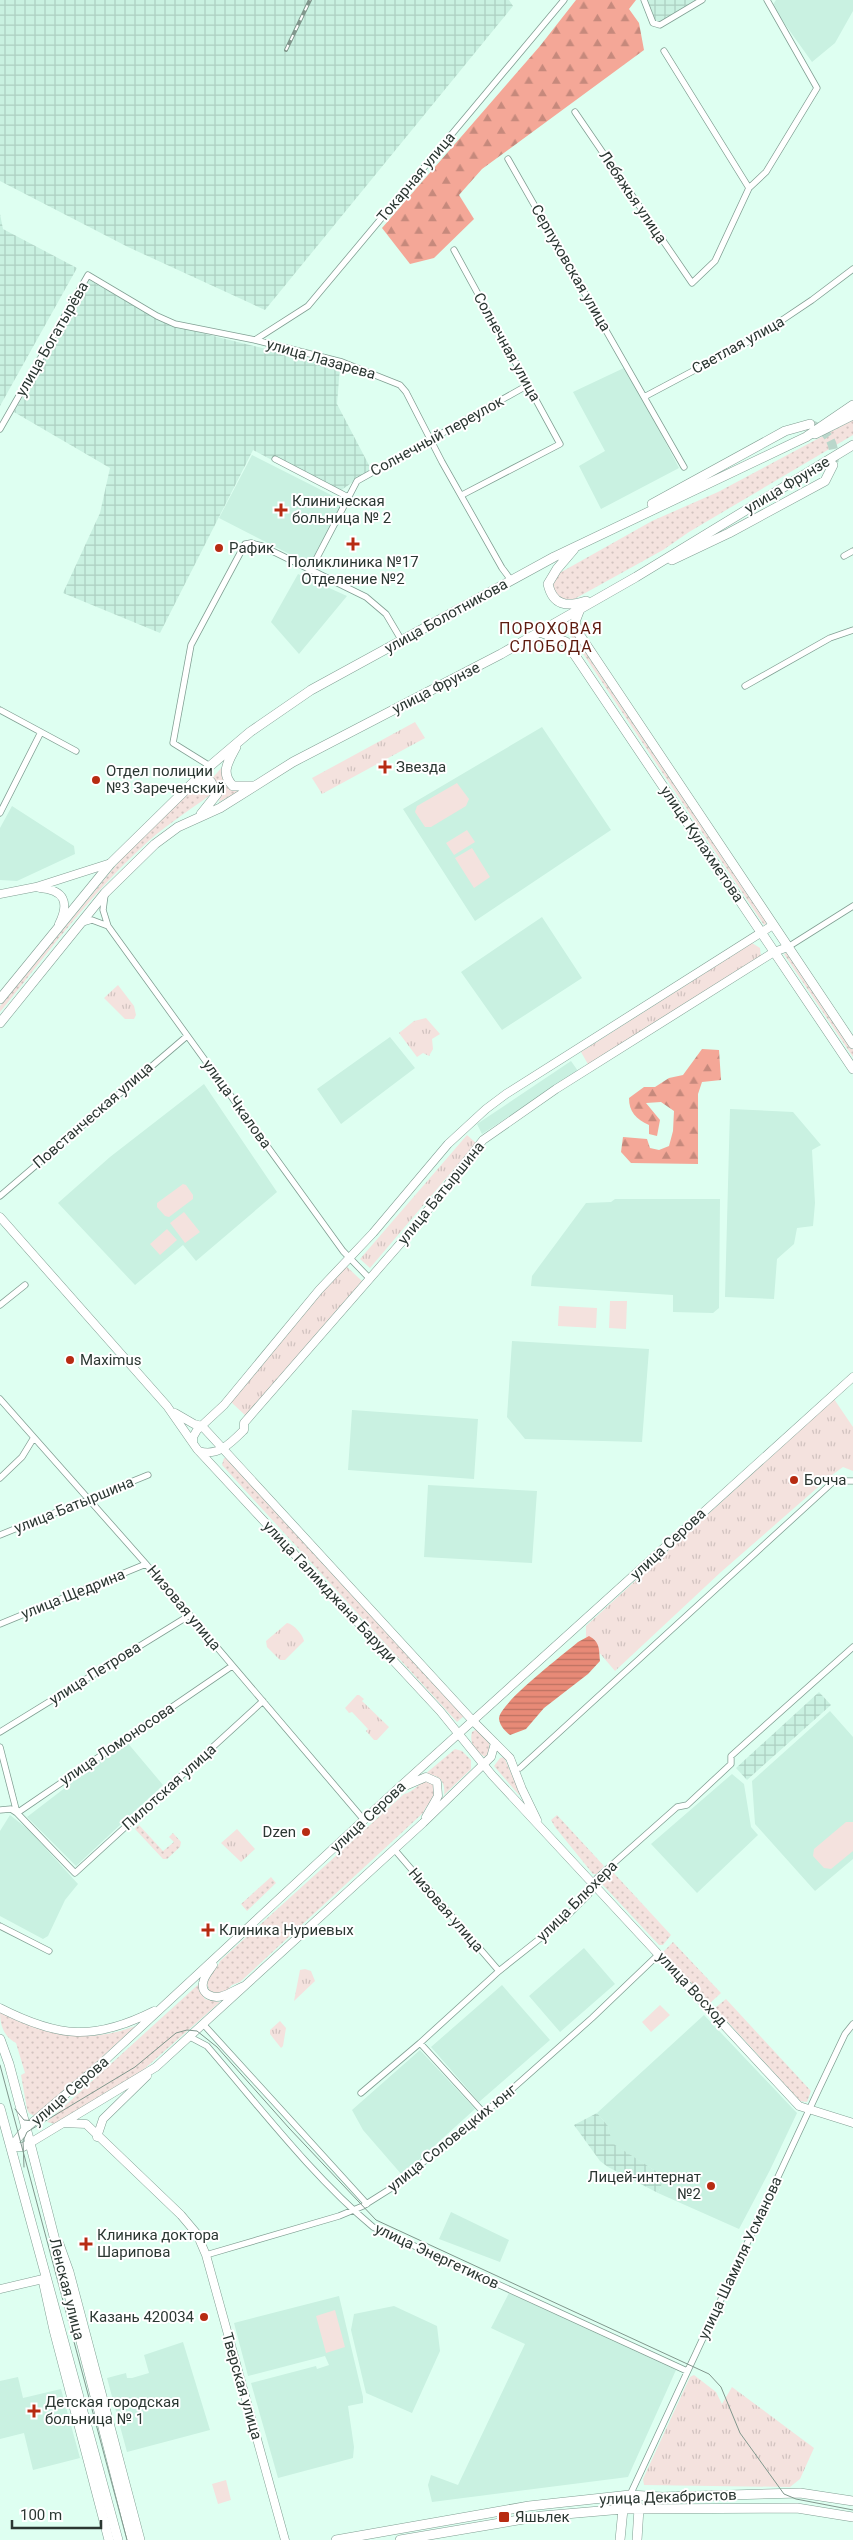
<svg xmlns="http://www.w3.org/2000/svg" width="853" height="2540" viewBox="0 0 853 2540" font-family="Roboto,sans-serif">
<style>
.built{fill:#c9f1e1}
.industrial{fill:url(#industrial-grid)}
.grass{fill:url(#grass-dots)}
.forest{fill:url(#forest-firs)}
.park{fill:url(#park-tufts)}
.pitch{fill:#f4e2de}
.water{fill:url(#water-rules)}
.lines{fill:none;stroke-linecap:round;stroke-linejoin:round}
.primary-tunnel{stroke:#bad7cb;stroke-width:9;stroke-dasharray:9 4.5;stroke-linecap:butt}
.minor-casing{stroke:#819f93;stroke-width:7}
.tertiary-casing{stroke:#819f93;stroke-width:9}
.secondary-casing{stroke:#819f93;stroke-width:10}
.primary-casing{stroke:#819f93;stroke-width:10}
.minor{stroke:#fff;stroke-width:5.5}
.tertiary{stroke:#fff;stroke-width:8}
.secondary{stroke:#fff;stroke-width:9}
.primary{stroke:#fff;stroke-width:9}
.tram{stroke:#81978d;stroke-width:1}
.rail-casing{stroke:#81978d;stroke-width:4}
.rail{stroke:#fff;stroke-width:2;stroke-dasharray:5.5;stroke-linecap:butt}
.poi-dot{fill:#b72b12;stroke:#fff;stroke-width:2}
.labels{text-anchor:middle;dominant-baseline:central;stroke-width:4;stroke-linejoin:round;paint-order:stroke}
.street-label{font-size:15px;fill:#2b3732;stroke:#fff}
.poi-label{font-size:15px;fill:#2b3732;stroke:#fff;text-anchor:start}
.neighbourhood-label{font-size:16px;letter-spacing:1px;fill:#5e1b0f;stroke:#fff}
</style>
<defs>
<pattern id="industrial-grid" width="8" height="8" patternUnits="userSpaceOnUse" patternTransform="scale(1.25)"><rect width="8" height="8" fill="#c9f1e1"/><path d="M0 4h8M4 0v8" fill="none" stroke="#adcfc2"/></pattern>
<pattern id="grass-dots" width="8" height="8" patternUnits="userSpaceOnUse" patternTransform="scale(1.25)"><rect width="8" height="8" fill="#f4e2de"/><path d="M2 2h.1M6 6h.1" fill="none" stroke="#d1c2bf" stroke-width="1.8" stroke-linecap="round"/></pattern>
<pattern id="forest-firs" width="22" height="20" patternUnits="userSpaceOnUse" patternTransform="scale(1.25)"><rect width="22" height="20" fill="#f4a797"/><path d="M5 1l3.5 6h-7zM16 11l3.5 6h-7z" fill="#c6897c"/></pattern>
<pattern id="park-tufts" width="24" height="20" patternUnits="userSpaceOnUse" patternTransform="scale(1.25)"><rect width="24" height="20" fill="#f4e2de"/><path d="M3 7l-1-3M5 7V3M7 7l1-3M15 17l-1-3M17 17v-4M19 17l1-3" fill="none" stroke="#d1c2bf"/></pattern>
<pattern id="water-rules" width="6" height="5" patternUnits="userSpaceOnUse" patternTransform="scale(1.25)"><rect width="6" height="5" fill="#e88a77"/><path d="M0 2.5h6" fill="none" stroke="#bc7262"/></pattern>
</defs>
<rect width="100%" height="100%" fill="#defff1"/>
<path class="built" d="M776 0H853V11L835 43 812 62 772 6Z
M626 367 679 468 601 509 579 466 605 451 573 392Z
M252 455 343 501 311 565 219 518Z
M298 574 347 596 299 654 271 622Z
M542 727 611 830 475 921 403 809Z
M12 806 74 846 75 854 17 881 0 880V828Z
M542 917 582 978 502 1030 461 972Z
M390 1037 415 1068 341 1124 317 1089Z
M571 1061 578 1071 482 1134 477 1124Z
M204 1084 277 1192 196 1261 183 1245 135 1285 58 1203 110 1157Z
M730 1109 793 1112 821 1145 812 1150 815 1203 813 1226 797 1228 794 1244 777 1259 774 1299 725 1297Z
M615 1199H720L719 1308 713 1313 673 1312V1295L531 1286 532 1276 586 1203 611 1202Z
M512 1341 649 1349 642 1442 525 1439 507 1417Z
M352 1410 478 1419 474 1479 348 1470Z
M428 1485 537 1491 532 1563 424 1557Z
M830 1711 853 1737V1859L815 1891 755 1824 752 1781Z
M126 1741 163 1785 76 1866 27 1817Z
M732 1774 744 1784 751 1827 758 1835 697 1893 651 1844Z
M10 1815 29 1830 78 1884 65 1900 48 1936 43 1939 0 1916V1831Z
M584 1948 615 1984 560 2032 529 1996Z
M502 1985 550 2040 479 2102 431 2047Z
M704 2015 797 2113 770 2170 739 2229 658 2193 665 2177 611 2143 608 2126 597 2113Z
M420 2050 475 2109 402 2175 363 2130 352 2110Z
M451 2212 509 2240 500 2262 439 2239Z
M509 2293 676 2370 628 2477 432 2502 428 2485 431 2475 458 2485 525 2344 491 2328Z
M339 2296 363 2397V2403L348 2406 354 2447 353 2458 278 2478 251 2383 316 2366 317 2369 329 2365 325 2356 248 2376 234 2323Z
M394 2306 437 2326 440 2351 412 2413 366 2393 351 2330 354 2314Z
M183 2342 210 2430 127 2452 107 2378 126 2373 127 2378H132L149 2373 144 2355Z
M18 2377 23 2398 61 2389 80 2458 33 2470 24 2433 0 2439V2381Z"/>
<path class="industrial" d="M0 0H509L513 6 265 310 128 247 0 181Z
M647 0H704L658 29Z
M0 214 3 229 77 268 0 406Z
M89 280 156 318 173 326 340 367 337 404 371 469 336 494 253 450 160 633 63 593 100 513 110 468 14 412Z
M819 1692 831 1705 747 1780 736 1768Z
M597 2113 608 2126 612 2143 665 2177 658 2193 608 2167 600 2161 574 2125Z"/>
<path class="grass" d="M853 420V435L689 532 663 550 569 602 556 597 552 582 556 575 652 521 718 492Z
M570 629 767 923 764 925 568 631Z
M223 766 241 790 219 802 222 790 218 784 209 782Z
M199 783H208L212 792 210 795C186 813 161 828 140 849 88 897 45 957 0 1012V1006L132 846Z
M788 952 853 1049V1057L784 954Z
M224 1458H227L464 1716 457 1722 222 1465Z
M477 1729 490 1742 488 1754 485 1757C475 1751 469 1743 472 1732Z
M455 1749 462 1751 471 1760V1769L444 1795C446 1782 439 1773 424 1775Z
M504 1757 520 1793 519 1795 494 1766 500 1758Z
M428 1781 434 1784 436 1797 426 1807 423 1813 240 1982 232 1985 222 1995 210 1991C201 1978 216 1973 220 1961L404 1794C414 1792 419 1782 428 1781Z
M557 1815 604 1866 597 1874H593L555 1827 551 1820Z
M139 1825 163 1851 174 1842 169 1837 173 1833 181 1842 180 1847 167 1859H163L135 1829Z
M611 1870 671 1935 663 1945H659L602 1884 603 1877Z
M271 1877 276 1883 247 1911 241 1904Z
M673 1942 721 1993 710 2003 663 1952Z
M201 1982 202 1994 205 1999 220 2002 142 2071 55 2124 47 2122Z
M726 1999 811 2091 807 2102 800 2101 715 2008Z
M0 2012C48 2035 84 2045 136 2026L36 2117 29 2113 27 2109 21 2075 25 2073 16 2043C4 2037 0 2025 0 2012Z"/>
<path class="forest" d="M576 0H636L629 9 639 23 644 50 482 169 459 195 474 219 434 258 410 264 382 228 540 46Z
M702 1049 719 1050 721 1080 702 1082 698 1094V1164L631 1163 621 1152 623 1137 647 1139 650 1148 659 1150 669 1146 673 1131 674 1111 661 1102 646 1103 660 1120 657 1136 649 1134V1125C636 1119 629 1112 629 1098L644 1087H655L669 1078 683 1075Z"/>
<path class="park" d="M415 722 425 738 322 794 312 778Z
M752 943 760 948 761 957 589 1066 581 1052Z
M118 985 134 1006 136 1015 134 1019H125L104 998Z
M426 1018 440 1034 432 1039 433 1049 429 1056 423 1053 417 1057 399 1033 414 1021Z
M467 1135 476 1143 370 1268 360 1259Z
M345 1265 362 1281 246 1416 231 1402Z
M834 1399 853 1427V1471L843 1467 832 1475 721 1572 615 1671 586 1637V1626Z
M287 1623C294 1624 303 1635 304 1641L285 1660H280L267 1647 266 1641Z
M357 1695H359L364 1699 362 1701 389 1727 377 1740H374L366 1731 368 1729 352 1712 349 1713 345 1708Z
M237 1829 255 1849 241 1862 221 1843Z
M305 1969 311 1971 315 1981 294 2001 300 1970Z
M280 2021 286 2028 283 2046 281 2048 270 2034V2030Z
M694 2375 716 2392 722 2404 732 2387 814 2448 800 2479 790 2487 644 2485 643 2479 690 2377Z"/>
<path class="pitch" d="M457 783 469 799 466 806 431 827H425L415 812 417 806Z
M467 830 475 842 454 855 446 843Z
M472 848 490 877 474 888 455 858Z
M183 1184 186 1185 193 1195V1199L169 1217 165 1216 157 1207V1203Z
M184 1212 200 1232 185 1243 170 1223Z
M167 1229 177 1240 160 1255 150 1244Z
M610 1301H627L626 1329 609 1328Z
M559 1306 597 1308 596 1328 558 1326Z
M846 1822H853V1851L831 1869 824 1868 813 1856 814 1849Z
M660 2005 670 2015 651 2032 642 2022Z
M335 2310 345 2347 326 2353 316 2316Z
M226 2480 231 2500 218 2504 212 2484Z"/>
<path class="water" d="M589 1636C600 1642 599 1649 600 1661L588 1674 544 1708 526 1729 510 1735C505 1731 500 1726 499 1719 498 1704 564 1654 578 1642Z"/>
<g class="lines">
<path class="primary-tunnel" d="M810 424C828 431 835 442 834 462"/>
<g class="minor-casing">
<path id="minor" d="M644 0 653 23 660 25 702 0
M664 51 749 188
M575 112 692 283 715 261 749 188 766 172 817 88 767 0
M508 159 684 467
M454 250 560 444 462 495
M255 340 308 306 564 0
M644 397 757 337 812 300 853 269
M0 429 88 275 157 316 175 324 255 340 342 362 400 385 406 392 442 462 502 568 511 580
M275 459 348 497
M844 556 853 551
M310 571 357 481 528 385
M745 686 830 638 853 630
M0 710 76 751
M210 766 173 743 191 645 245 544 251 543 262 546 366 597 386 614 402 641
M0 813 41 732
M105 895 103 910 108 926 343 1251 370 1279
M82 923 92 920 108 926
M788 947 853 906
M0 1196 187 1036
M0 1305 25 1285
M0 1399 146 1564 364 1820
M0 1478 22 1457 33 1439
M0 1535 148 1475
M0 1624 146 1564
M0 1732 190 1615
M0 1747 17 1813 75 1873 263 1701
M520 1768 834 1481H853
M0 1810 11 1809 17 1813 232 1666
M394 1849 499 1971
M0 1926 49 1951
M204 2025 367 2204
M190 2037 207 2046C259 2106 312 2176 373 2227L687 2371
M420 2043 483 2112
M361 2093 420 2043 499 1971 562 1921 589 1894 597 1878 677 1807 687 1805 731 1764V1756L853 1647
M206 2255 339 2216 363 2206 390 2189 502 2098 592 2018 659 1954
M630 2495 817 2093 845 2034 853 2024"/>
</g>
<g class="tertiary-casing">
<path id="tertiary" d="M40 888C64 890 70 902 59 924
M0 894 36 887 111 863
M0 1217 167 1406 197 1449 440 1711 492 1775 799 2106 853 2123
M175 1413 194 1424 202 1426 473 1721 510 1758 522 1789 537 1820
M193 1443V1437L197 1430 224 1405 319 1290 373 1233 448 1144 486 1109 506 1094 773 925
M199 1451C218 1457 231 1443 244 1430V1423L413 1229 483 1140 556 1089 774 952 788 947
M405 1786 426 1777 437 1782 438 1796 426 1817
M213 1965C210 1970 204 1976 203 1983 201 1994 213 1999 222 1996 230 1994 236 1989 244 1986
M0 2008C59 2038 94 2041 154 2011
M63 2123 86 2124 181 2215 197 2234 206 2255 285 2540
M97 2137 103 2119 147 2076
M11 2147 26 2128 101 2064 394 1792 853 1377
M11 2147H23L30 2143 156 2067 423 1823 491 1757 495 1743
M0 2289 43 2279"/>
</g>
<g class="secondary-casing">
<path id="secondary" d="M580 609 575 622 579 634 853 1044
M540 632 566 642 853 1069
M59 2244 69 2272 140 2540
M43 2280 54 2330 109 2540
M636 2503 639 2508 637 2540
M336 2540 529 2506 630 2495 662 2497 800 2493 853 2501
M400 2540 542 2516 623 2509 797 2508 853 2517
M620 2540 623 2509 630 2495"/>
</g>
<g class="primary-casing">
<path id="primary" d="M815 434 853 415
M652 504 785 431 810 424
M574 549 557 569 548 584C553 606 567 607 586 601
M672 560 729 533 825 481 833 465
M236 747C228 762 220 773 233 786H253
M196 779 211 782 217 794 201 814
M0 999 111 863 210 766 250 732 311 690 554 557 806 437 853 405
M0 1023 105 893 155 844 178 827 220 808 293 762 501 654 636 577 853 445
M0 2039 9 2064 30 2143 132 2540
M0 2108 118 2540"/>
</g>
<use href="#minor" class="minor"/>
<use href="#tertiary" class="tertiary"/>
<use href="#secondary" class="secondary"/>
<use href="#primary" class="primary"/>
<path class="tram" d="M0 2065 127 2540
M15 2109 24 2120 44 2122
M24 2167 23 2141 27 2132 135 2067 176 2033 187 2030 197 2031 217 2047 289 2128 376 2220 709 2374 721 2387 740 2433 784 2494 796 2499 853 2510"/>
<g class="rail-casing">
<path id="rail" d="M286 50 310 0"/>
</g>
<use href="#rail" class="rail"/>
</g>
<g class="poi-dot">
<path d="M278.5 502.5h5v5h5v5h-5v5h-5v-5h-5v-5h5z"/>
<path d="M350.5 536.5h5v5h5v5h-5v5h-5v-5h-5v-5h5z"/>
<circle cx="219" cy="548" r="5"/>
<path d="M382.5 759.5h5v5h5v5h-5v5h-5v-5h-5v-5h5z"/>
<circle cx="96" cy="780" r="5"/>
<circle cx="70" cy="1360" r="5"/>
<circle cx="794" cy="1480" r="5"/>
<circle cx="306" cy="1832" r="5"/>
<path d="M205.5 1922.5h5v5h5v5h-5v5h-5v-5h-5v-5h5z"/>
<circle cx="711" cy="2186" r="5"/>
<path d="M83.5 2236.5h5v5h5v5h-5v5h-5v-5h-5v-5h5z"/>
<circle cx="204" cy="2317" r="5"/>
<path d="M31.5 2403.5h5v5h5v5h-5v5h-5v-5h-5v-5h5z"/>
<rect x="498" y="2511" width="12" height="12" rx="2.5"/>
</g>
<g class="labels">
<g class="street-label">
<text transform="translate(416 177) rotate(-50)">Токарная улица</text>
<text transform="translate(633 197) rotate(56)">Лебяжья улица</text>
<text transform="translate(571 268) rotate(60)">Серпуховская улица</text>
<text transform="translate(52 339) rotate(-60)">улица Богатырёва</text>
<text transform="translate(738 345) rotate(-29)">Светлая улица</text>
<text transform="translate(507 347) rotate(61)">Солнечная улица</text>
<text transform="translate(321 359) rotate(16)">улица Лазарева</text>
<text transform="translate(437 436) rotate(-29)">Солнечный переулок</text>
<text transform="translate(787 485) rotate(-31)">улица Фрунзе</text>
<text transform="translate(446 616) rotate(-29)">улица Болотникова</text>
<text transform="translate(436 688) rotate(-27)">улица Фрунзе</text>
<text transform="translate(702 844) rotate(56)">улица Кулахметова</text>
<text transform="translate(237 1104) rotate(54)">улица Чкалова</text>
<text transform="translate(93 1115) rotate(-41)">Повстанческая улица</text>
<text transform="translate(441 1193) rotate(-51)">улица Батыршина</text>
<text transform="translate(74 1505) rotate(-22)">улица Батыршина</text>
<text transform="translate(668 1544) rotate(-43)">улица Серова</text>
<text transform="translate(330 1592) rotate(47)">улица Галимджана Баруди</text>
<text transform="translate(73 1594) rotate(-22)">улица Щедрина</text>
<text transform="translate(184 1608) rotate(50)">Низовая улица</text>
<text transform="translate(95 1673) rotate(-32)">улица Петрова</text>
<text transform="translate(117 1744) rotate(-34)">улица Ломоносова</text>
<text transform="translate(169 1787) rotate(-42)">Пилотская улица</text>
<text transform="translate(368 1817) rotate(-43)">улица Серова</text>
<text transform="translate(577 1901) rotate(-45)">улица Блюхера</text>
<text transform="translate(446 1910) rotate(49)">Низовая улица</text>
<text transform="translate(692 1989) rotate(47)">улица Восход</text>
<text transform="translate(70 2091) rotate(-41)">улица Серова</text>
<text transform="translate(452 2138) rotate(-39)">улица Соловецких юнг</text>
<text transform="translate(437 2256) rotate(25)">улица Энергетиков</text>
<text transform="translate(740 2258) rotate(-65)">улица Шамиля Усманова</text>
<text transform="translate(67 2289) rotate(76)">Ленская улица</text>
<text transform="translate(242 2386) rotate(74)">Тверская улица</text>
<text transform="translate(668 2497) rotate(-2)">улица Декабристов</text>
</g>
<g class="poi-label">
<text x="292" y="501">Клиническая<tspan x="292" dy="17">больница № 2</tspan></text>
<text x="229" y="548">Рафик</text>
<text x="353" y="562" text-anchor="middle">Поликлиника №17<tspan x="353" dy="17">Отделение №2</tspan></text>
<text x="396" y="767">Звезда</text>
<text x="106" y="771">Отдел полиции<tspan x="106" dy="17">№3 Зареченский</tspan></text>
<text x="80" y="1360">Maximus</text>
<text x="804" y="1480">Бочча</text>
<text x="296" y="1832" text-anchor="end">Dzen</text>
<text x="219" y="1930">Клиника Нуриевых</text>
<text x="701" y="2177" text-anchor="end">Лицей-интернат<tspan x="701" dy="17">№2</tspan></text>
<text x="97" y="2235">Клиника доктора<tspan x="97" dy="17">Шарипова</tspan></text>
<text x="194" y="2317" text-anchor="end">Казань 420034</text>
<text x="45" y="2402">Детская городская<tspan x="45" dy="17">больница № 1</tspan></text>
<text x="515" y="2517">Яшьлек</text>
</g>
<g class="neighbourhood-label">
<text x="551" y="628">ПОРОХОВАЯ<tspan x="551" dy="18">СЛОБОДА</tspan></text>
</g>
</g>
<path d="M12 2520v8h89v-8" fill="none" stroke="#2b3732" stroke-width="2.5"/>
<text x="20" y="2520" font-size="15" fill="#2b3732" stroke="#ffffff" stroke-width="4" paint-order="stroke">100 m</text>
</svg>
